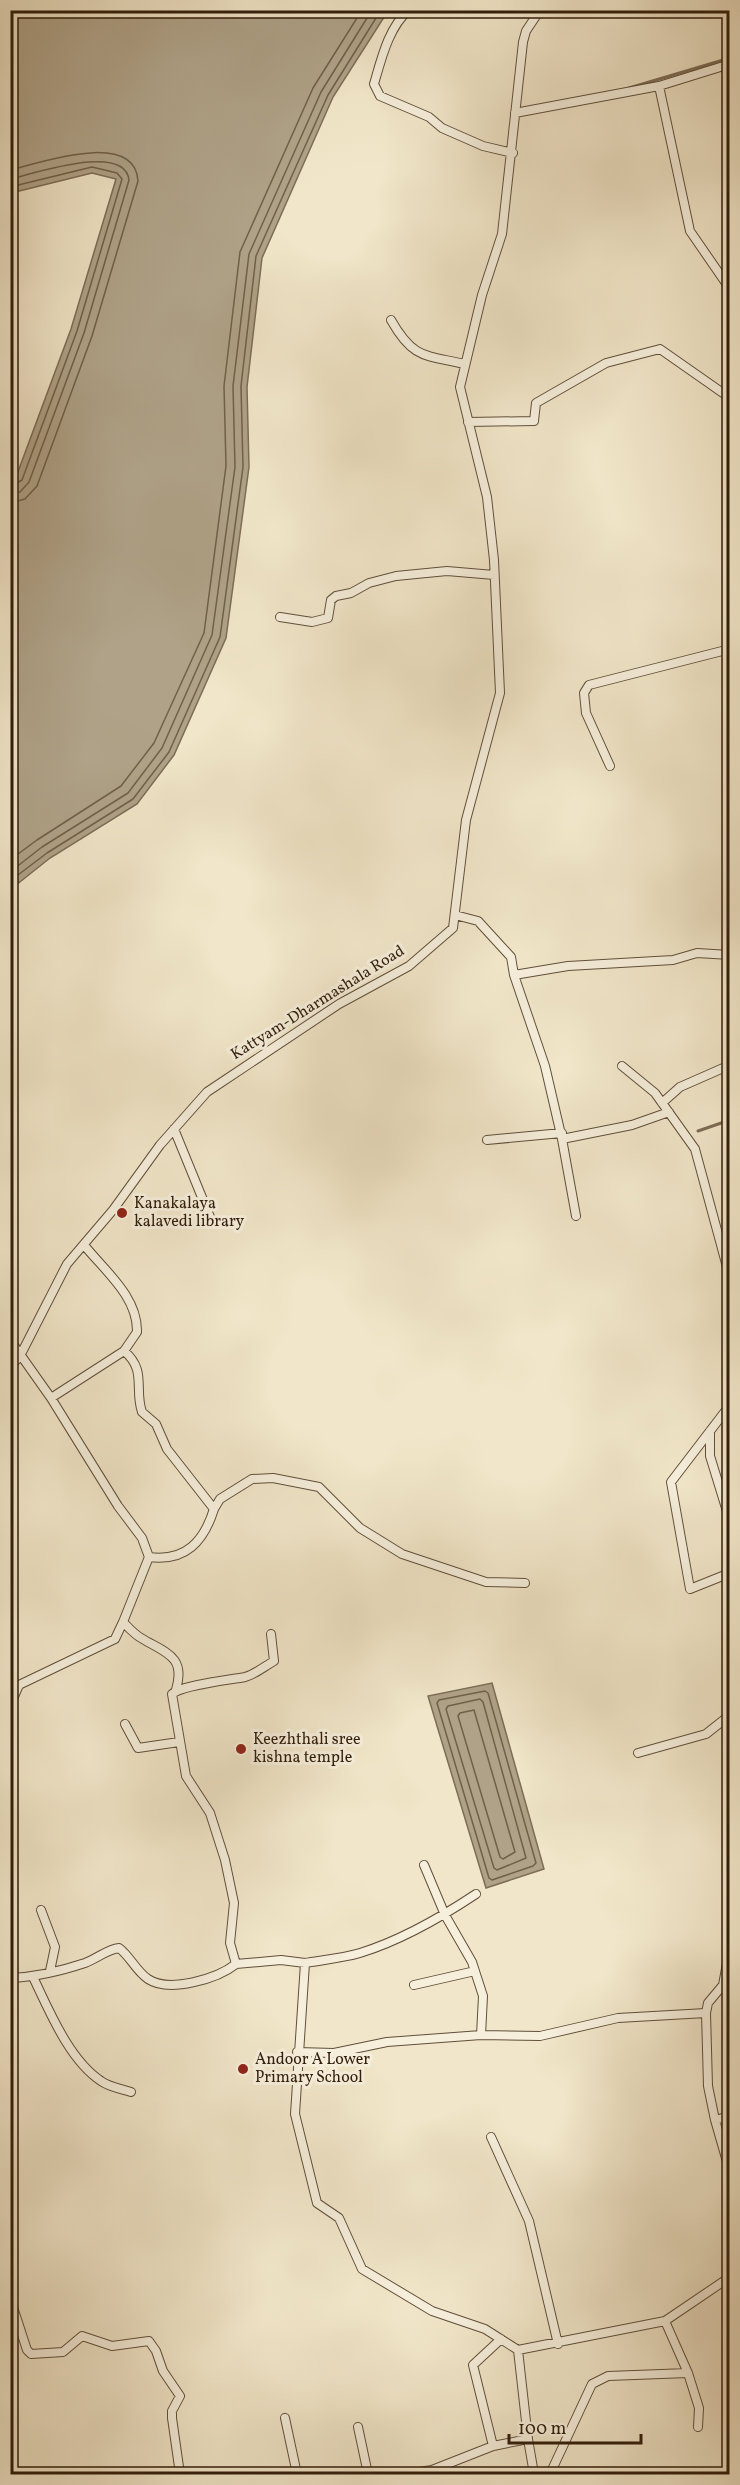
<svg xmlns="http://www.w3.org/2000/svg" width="740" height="2485" viewBox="0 0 740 2485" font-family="Vollkorn,serif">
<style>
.water{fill:#afa288;stroke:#7c6d56;stroke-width:1.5}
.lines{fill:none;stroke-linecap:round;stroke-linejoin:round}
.shore{stroke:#706049;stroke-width:1.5}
.stream{stroke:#7c6d56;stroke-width:3}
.minor-casing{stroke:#604f3a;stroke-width:10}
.minor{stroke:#f6efdc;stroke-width:8}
.poi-dot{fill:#8f2418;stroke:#f6efdc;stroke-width:2}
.labels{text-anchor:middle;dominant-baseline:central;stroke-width:6;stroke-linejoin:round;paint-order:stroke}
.street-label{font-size:16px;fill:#301d0a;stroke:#f6efdc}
.poi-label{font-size:16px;fill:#301d0a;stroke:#f6efdc;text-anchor:start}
</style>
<rect width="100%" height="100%" fill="#f1e6c9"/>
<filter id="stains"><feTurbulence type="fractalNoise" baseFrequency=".00333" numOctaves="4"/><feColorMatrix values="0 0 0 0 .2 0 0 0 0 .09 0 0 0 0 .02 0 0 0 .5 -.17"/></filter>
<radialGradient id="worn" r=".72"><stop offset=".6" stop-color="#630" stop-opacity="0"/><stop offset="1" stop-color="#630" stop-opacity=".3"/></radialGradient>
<path class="water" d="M11 10 388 11 333 97 262 258 247 387 249 467 226 638 174 755 137 804 50 858 11 889V483L16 477 71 329 116 179 92 173 11 193Z
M492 1683 544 1869 486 1888 428 1696Z"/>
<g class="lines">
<path class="shore" d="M10 170C39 163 135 129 138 181L92 336 37 486 25 499 10 503
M10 179C33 174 125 142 129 180L84 333 29 482 20 492 10 494
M10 187 92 167 117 173 122 179 77 331 22 480 10 487
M10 860 37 840 121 786 154 743 204 633 226 466 224 386 240 252 313 88 362 10
M10 872 42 847 128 793 162 748 212 635 235 467 233 386 249 254 321 92 372 10
M10 881 47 853 133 799 169 752 220 637 243 467 241 386 256 256 328 95 381 10
M485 1691 488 1693 536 1863 533 1866 492 1880 489 1878 437 1703 439 1700Z
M480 1699 483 1702 526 1858 497 1870 494 1868 446 1709 448 1706Z
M474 1710 515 1852 503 1859 500 1857 458 1716 460 1713Z"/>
<path class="stream" d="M629 88 730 58
M698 1131 730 1120"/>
<g class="minor-casing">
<path id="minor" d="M409 10C389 26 381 60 374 84L380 96 429 117 442 128 483 146 513 153
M659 86 690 231 730 289
M515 113 659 86 730 64
M391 320C413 359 425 355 465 364
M468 422 534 421 536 403 606 363 660 349 730 398
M280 617 312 622 328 618 331 600 336 596 351 593 369 583 396 576 447 571 494 575
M610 766 586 713 584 693 589 685 730 649
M455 915 478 921 511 957 514 975 545 1066 562 1139 632 1125 669 1112
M514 975 568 966 673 960 697 953 730 955
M622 1066 655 1093 695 1149 730 1278
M662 1103 680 1087 730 1065
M174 1129 210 1217
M562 1139 576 1216
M487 1140 562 1133
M10 1340 51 1398 118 1506 142 1538 149 1557C186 1562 204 1541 214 1509L167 1449 156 1424 142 1412C134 1389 147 1370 124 1351L137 1332C138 1297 105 1271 84 1245
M10 1367 20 1356 67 1264 113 1210 160 1145 207 1092 339 1004 409 966 453 928 466 820 500 693 494 560 487 497 460 387 482 295 502 234 523 42 526 31 540 10
M51 1398 124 1351
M730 1405 671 1482 690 1589 730 1573
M710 1431V1456L730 1521
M214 1509 220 1499 252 1479 273 1478 319 1487 360 1528 402 1554 486 1582 525 1583
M149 1557 123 1622C129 1628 134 1634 141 1638 166 1653 186 1656 176 1690
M271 1634 274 1661C265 1666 254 1675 245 1677 229 1680 182 1685 172 1694L186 1776 210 1813 225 1860 234 1903 230 1943 236 1964 281 1960 305 1963 295 2114 317 2203 339 2218 362 2269 432 2311 485 2329 518 2350 528 2439
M10 1706 19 1685 115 1639 123 1622
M125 1724 138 1748 179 1742
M638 1753 706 1734 730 1715
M424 1865 445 1915 472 1962 483 1996 481 2035
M41 1910 55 1947 50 1971
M305 1963C323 1960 343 1958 360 1953 402 1940 440 1918 476 1894
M33 1977C49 2010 69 2060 101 2081 109 2087 122 2089 131 2092
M10 1978C35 1977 61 1971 85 1963 96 1959 108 1949 119 1948 130 1956 136 1971 148 1979 169 1993 217 1979 236 1964
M414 1985 475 1971
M706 2013 708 2086 715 2120 730 2116
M297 2052 334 2053 387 2042 481 2035 540 2036 618 2018 706 2013 708 2003 723 1985 730 1947
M715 2120 730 2172
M491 2137 529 2221 558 2344
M10 2298 27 2350 31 2354 63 2352 82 2336 112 2346 149 2341 156 2351 163 2371 180 2396 172 2411V2418L180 2474
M665 2321 730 2277
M518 2350 665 2321 688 2373 608 2376 592 2384 550 2474
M688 2373 699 2408 698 2427
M285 2418 297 2474
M358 2427 368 2474
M493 2446 473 2365 501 2339
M407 2474 432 2470 493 2446 528 2439 534 2474"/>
</g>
<use href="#minor" class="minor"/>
</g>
<g class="poi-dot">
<circle cx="122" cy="1213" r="6"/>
<circle cx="241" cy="1749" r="6"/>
<circle cx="243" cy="2069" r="6"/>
</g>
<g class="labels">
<g class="street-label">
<text transform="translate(318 1003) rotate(-32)">Kattyam-Dharmashala Road</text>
</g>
<g class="poi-label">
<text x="134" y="1204">Kanakalaya<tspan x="134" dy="18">kalavedi library</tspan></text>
<text x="253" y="1740">Keezhthali sree<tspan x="253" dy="18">kishna temple</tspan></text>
<text x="255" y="2060">Andoor A Lower<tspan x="255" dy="18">Primary School</tspan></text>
</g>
</g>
<rect width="740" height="2485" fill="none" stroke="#f1e6c9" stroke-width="36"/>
<rect x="12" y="12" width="716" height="2461" fill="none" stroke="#301d0a" stroke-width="3"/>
<rect x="18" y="18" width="704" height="2449" fill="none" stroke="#301d0a" stroke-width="1.5"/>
<path d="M509 2434v9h132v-9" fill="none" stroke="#301d0a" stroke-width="3"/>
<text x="518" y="2434" font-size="18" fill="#301d0a" stroke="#f6efdc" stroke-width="4.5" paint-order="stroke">100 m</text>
<rect width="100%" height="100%" filter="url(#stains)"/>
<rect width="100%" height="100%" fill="url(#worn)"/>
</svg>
